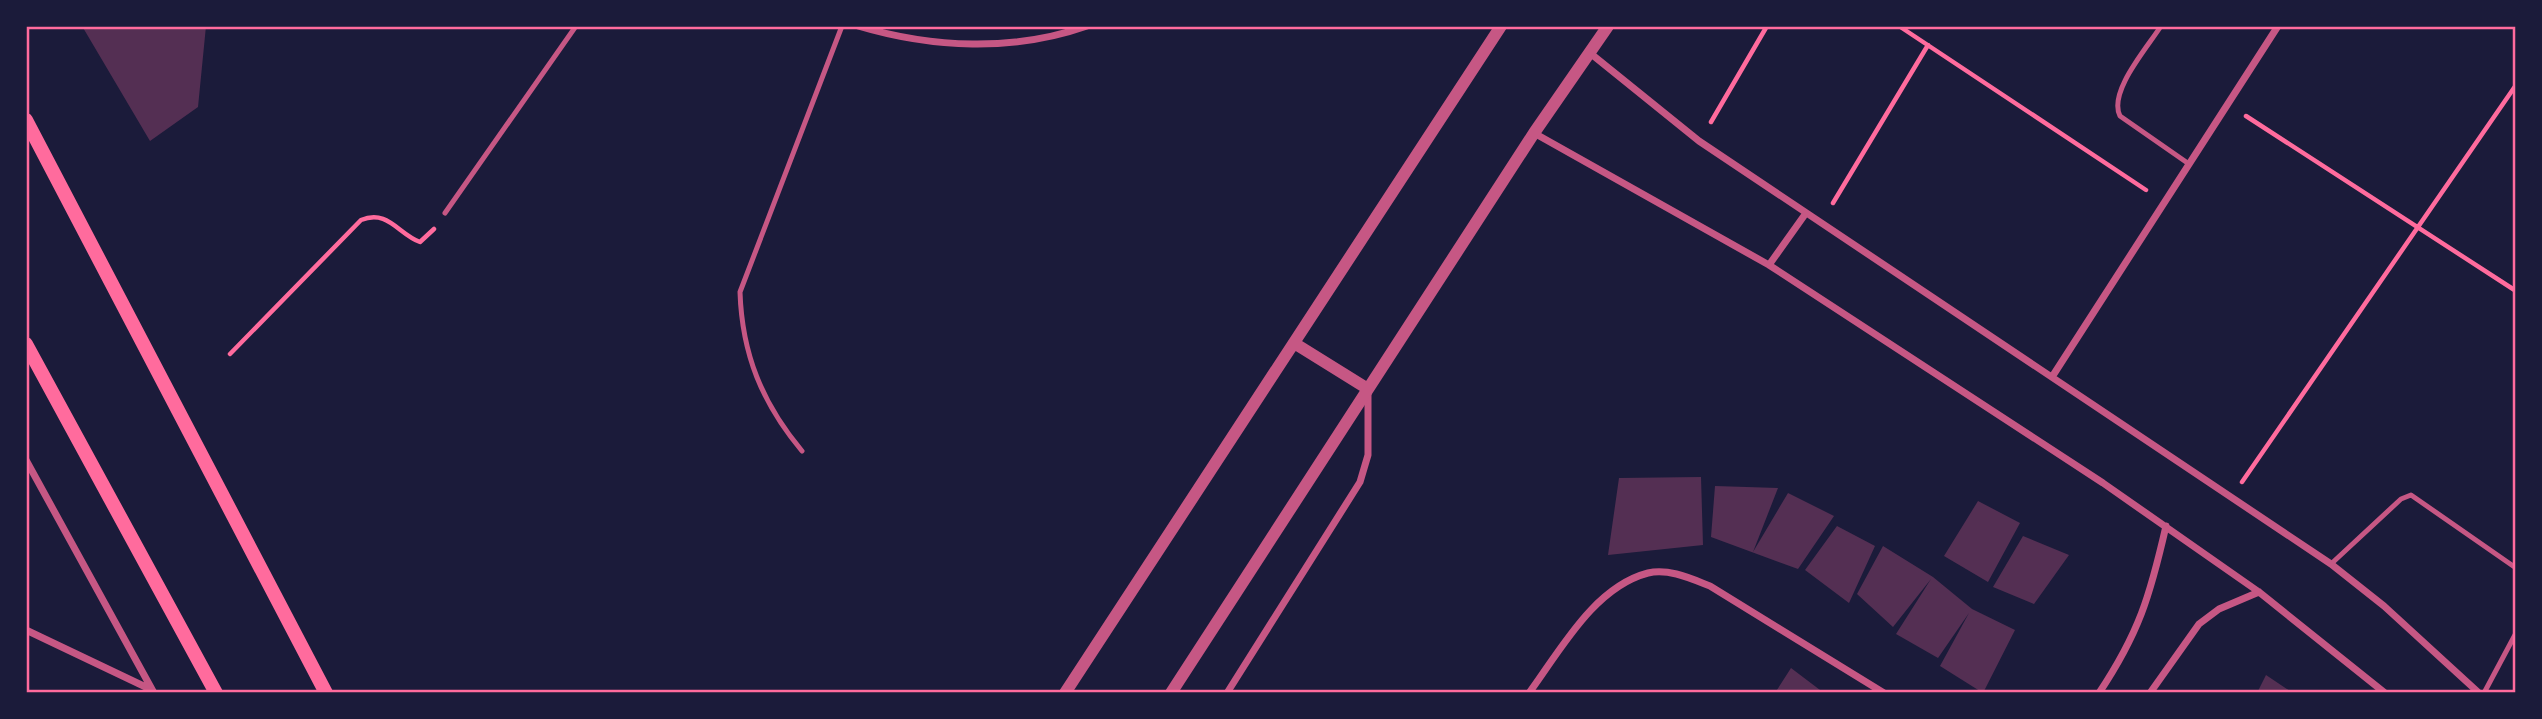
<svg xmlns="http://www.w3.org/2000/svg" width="2542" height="719" viewBox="0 0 2542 719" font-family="'Golos Text',sans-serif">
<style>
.building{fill:#542f53}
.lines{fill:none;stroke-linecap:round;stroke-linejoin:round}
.path{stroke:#ff6b9d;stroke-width:4.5}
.service{stroke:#c65784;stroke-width:5}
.minor{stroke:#c65784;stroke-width:7}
.tertiary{stroke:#c65784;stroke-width:12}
.secondary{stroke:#ff6b9d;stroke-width:14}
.neatline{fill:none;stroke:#ff6b9d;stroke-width:2.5}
</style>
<rect width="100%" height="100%" fill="#1b1b3a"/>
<path class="building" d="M82 26H206L198 107 150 141Z
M1701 477 1703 545 1608 555 1619 478Z
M1715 486 1778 488 1753 552 1788 493 1834 516 1798 569 1711 537Z
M1978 501 2020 523 1988 582 1944 556Z
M1837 526 1875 546 1849 603 1805 570Z
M2023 536 2069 555 2034 604 1993 587Z
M1883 546 1933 577 1972 609 2015 630 1983 693 1940 666 1969 613 1938 658 1896 634 1931 579 1893 627 1857 594Z
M1791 668 1824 693H1775Z
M2266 675 2293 693H2257Z"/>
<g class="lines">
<path class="path" d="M1899 26 2146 190
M2246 116 2516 291
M1711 122 1767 26
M1833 203 1928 45
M230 354 361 220C388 209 398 234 420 242L434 229
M2242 482 2516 85"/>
<path class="service" d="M2161 26C2147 48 2108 92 2120 116L2189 164
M445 213 576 26
M802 451C762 403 742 354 740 292L842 26
M2331 564 2401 499 2411 495 2516 568
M2484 693 2516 633"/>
<path class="minor" d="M858 26C932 48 1013 52 1087 26
M1590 53 1699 141 2331 564 2384 606 2479 693
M1534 133 1769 265 2103 483 2259 592 2385 693
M1769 265 1806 213
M2052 377 2278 26
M26 460 154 693
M26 630 152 690
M1227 693 1360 482 1368 455V390
M1529 693C1560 651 1594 587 1648 573 1669 568 1692 579 1710 586L1884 693
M2099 693C2139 633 2150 596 2166 526
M2150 693 2199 624 2219 609 2259 592"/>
<path class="tertiary" d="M1294 343 1368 389
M1065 693 1501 26
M1171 693 1534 133 1608 26"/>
<path class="secondary" d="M26 120 326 693
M26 344 216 693"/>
</g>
<rect width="2542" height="719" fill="none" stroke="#1b1b3a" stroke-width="56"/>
<rect x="28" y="28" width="2486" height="663" class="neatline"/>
</svg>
